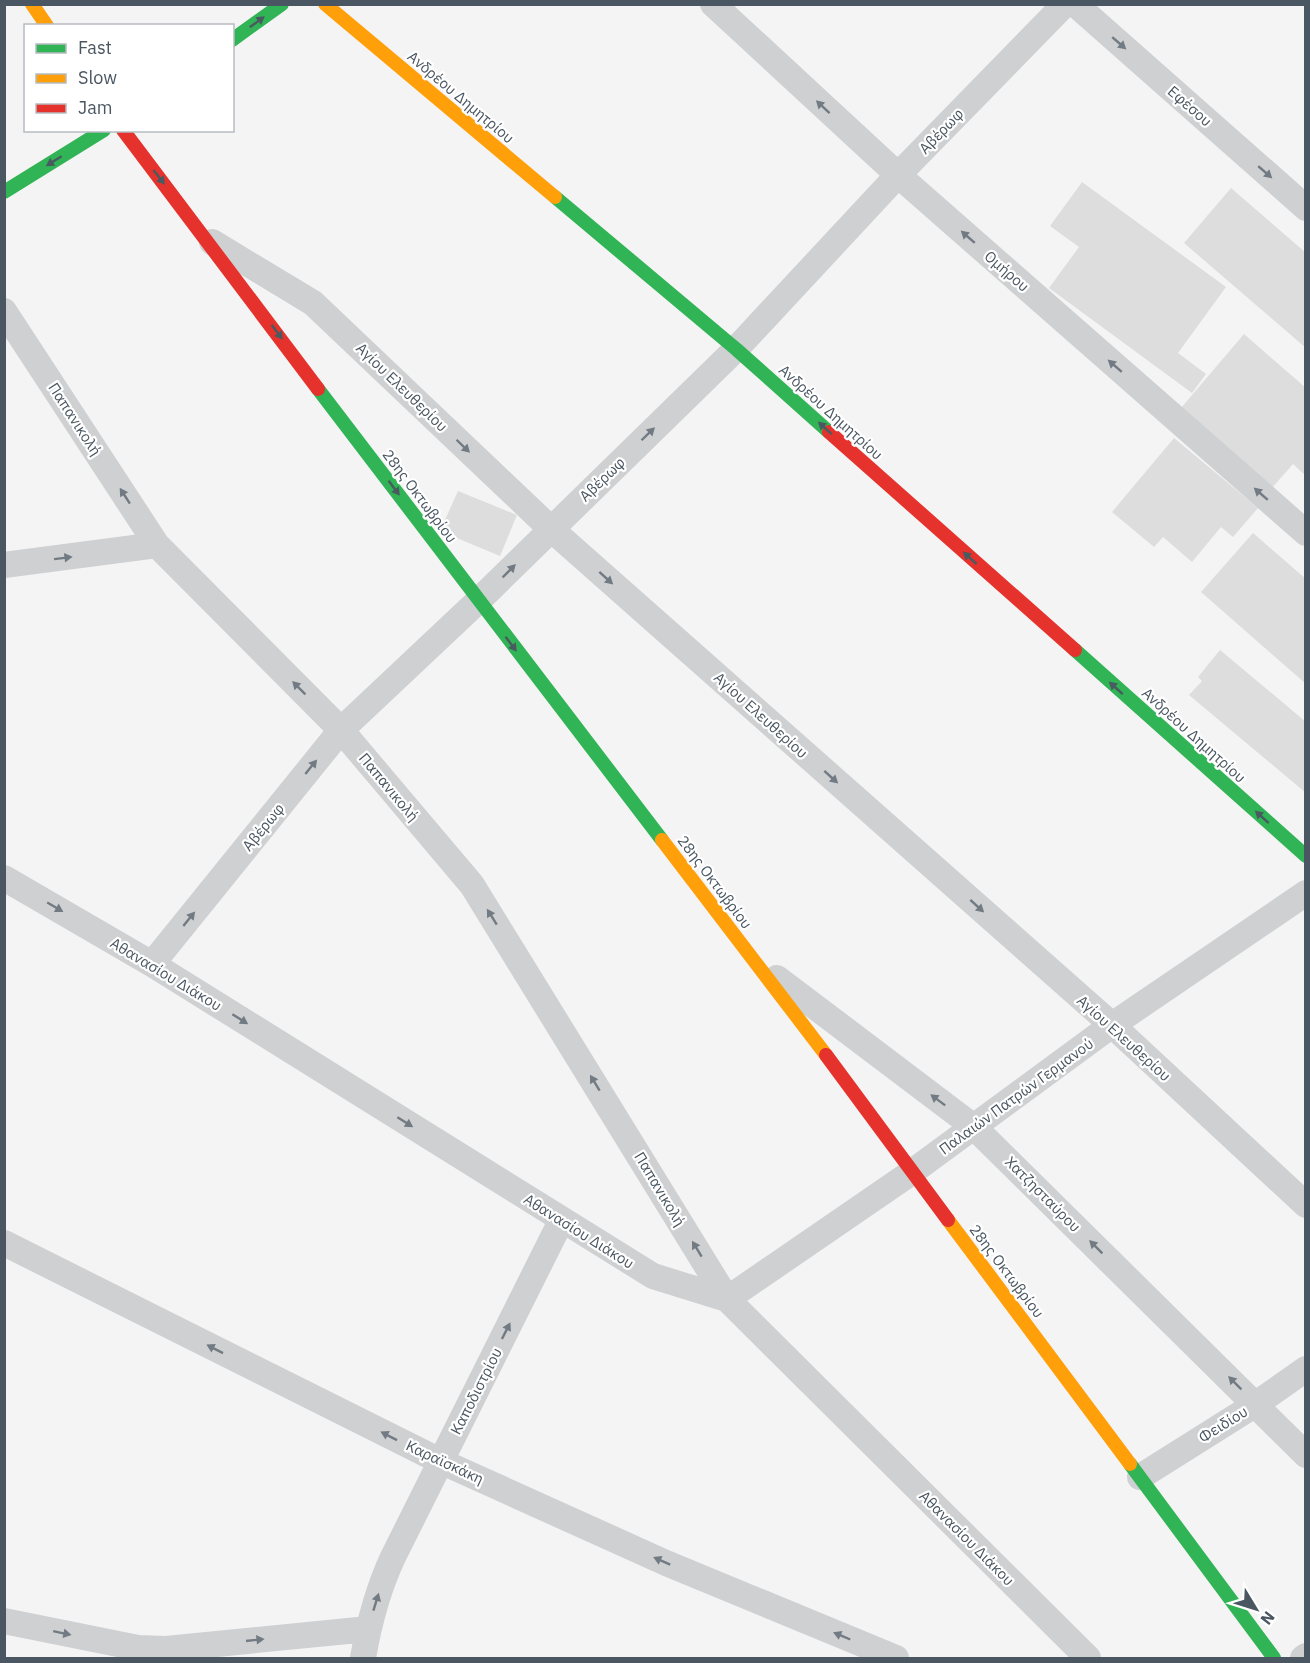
<svg xmlns="http://www.w3.org/2000/svg" width="1310" height="1663" viewBox="0 0 1310 1663" font-family="'IBM Plex Sans',sans-serif">
<style>
.building{fill:#ddddde}
.lines{fill:none;stroke-linecap:round;stroke-linejoin:round}
.street{stroke:#ced0d2;stroke-width:26}
.fast{stroke:#30b455;stroke-width:14}
.slow{stroke:#ff9f0a;stroke-width:14}
.jam{stroke:#e5322d;stroke-width:14}
.oneway{fill:#495b60}
.oneway2{fill:#727b83}
.labels{text-anchor:middle;dominant-baseline:central;stroke-width:4.5;stroke-linejoin:round;paint-order:stroke}
.street-label{font-size:15px;fill:#4a5661;stroke:#fff}
</style>
<rect width="100%" height="100%" fill="#f4f4f4"/>
<path class="building" d="M1082 182 1226 287 1178 353 1206 374 1192 393 1049 288 1079 247 1050 226Z
M1231 188 1306 253V348L1184 243Z
M1244 334 1306 388V476L1293 464 1272 488 1181 408Z
M1174 438 1258 508 1233 537 1221 527 1192 562 1163 537 1154 547 1112 512Z
M458 491 517 515 500 556 440 531Z
M1253 533 1306 579V684L1201 592Z
M1220 650 1306 722V793L1189 695 1202 681 1198 677Z"/>
<g class="lines">
<path class="street" d="M713 4 898 175 1306 533
M1075 4 1306 208
M212 242 313 303 551 529 1112 1025 1306 1205
M4 311 157 545 341 730 472 885 727 1299
M4 565 157 545
M4 878 152 964 653 1276 727 1299 1088 1658
M152 964 341 730 478 601 736 349 898 175 1065 4
M777 978 974 1127 1306 1455
M4 1243 440 1461 666 1563 896 1658
M727 1299 912 1172 1112 1025 1306 893
M1140 1477 1256 1404 1306 1369
M4 1621 138 1648 166 1649 368 1629
M363 1658C369 1623 378 1589 393 1557L561 1221
M1303 1658 1306 1656"/>
<path class="fast" d="M232 40 282 4
M4 192 104 130
M555 197 736 349 829 432
M318 389 662 840
M1075 650 1306 856
M1130 1464 1274 1658"/>
<path class="slow" d="M32 4 47 26
M325 4 555 197
M662 840 826 1055
M948 1220 1130 1464"/>
<path class="jam" d="M123 130 318 389
M829 432 1075 650
M826 1055 948 1220"/>
</g>
<defs><path id="oneway-solid" d="M-6-.8H1V-3.2L6.5 0L1 3.2V.8H-6Z" transform="scale(1.5)"/></defs>
<g class="oneway">
<use href="#oneway-solid" transform="translate(257 22) rotate(-36)"/>
<use href="#oneway-solid" transform="translate(54 161) rotate(148)"/>
<use href="#oneway-solid" transform="translate(159 177) rotate(52)"/>
<use href="#oneway-solid" transform="translate(277 332) rotate(53)"/>
<use href="#oneway-solid" transform="translate(825 428) rotate(-138)"/>
<use href="#oneway-solid" transform="translate(394 488) rotate(53)"/>
<use href="#oneway-solid" transform="translate(970 558) rotate(-138)"/>
<use href="#oneway-solid" transform="translate(511 644) rotate(53)"/>
<use href="#oneway-solid" transform="translate(1116 688) rotate(-138)"/>
<use href="#oneway-solid" transform="translate(1262 817) rotate(-138)"/>
</g>
<g class="oneway2">
<use href="#oneway-solid" transform="translate(1119 43) rotate(41)"/>
<use href="#oneway-solid" transform="translate(823 107) rotate(-137)"/>
<use href="#oneway-solid" transform="translate(1265 172) rotate(41)"/>
<use href="#oneway-solid" transform="translate(968 237) rotate(-139)"/>
<use href="#oneway-solid" transform="translate(1115 366) rotate(-139)"/>
<use href="#oneway-solid" transform="translate(648 434) rotate(-44)"/>
<use href="#oneway-solid" transform="translate(463 446) rotate(44)"/>
<use href="#oneway-solid" transform="translate(1261 494) rotate(-139)"/>
<use href="#oneway-solid" transform="translate(125 496) rotate(-123)"/>
<use href="#oneway-solid" transform="translate(63 558) rotate(-7)"/>
<use href="#oneway-solid" transform="translate(509 571) rotate(-45)"/>
<use href="#oneway-solid" transform="translate(606 578) rotate(42)"/>
<use href="#oneway-solid" transform="translate(299 688) rotate(-135)"/>
<use href="#oneway-solid" transform="translate(311 767) rotate(-51)"/>
<use href="#oneway-solid" transform="translate(831 777) rotate(42)"/>
<use href="#oneway-solid" transform="translate(977 906) rotate(42)"/>
<use href="#oneway-solid" transform="translate(55 907) rotate(30)"/>
<use href="#oneway-solid" transform="translate(492 917) rotate(-122)"/>
<use href="#oneway-solid" transform="translate(189 919) rotate(-51)"/>
<use href="#oneway-solid" transform="translate(240 1019) rotate(32)"/>
<use href="#oneway-solid" transform="translate(595 1083) rotate(-121)"/>
<use href="#oneway-solid" transform="translate(938 1100) rotate(-143)"/>
<use href="#oneway-solid" transform="translate(405 1122) rotate(32)"/>
<use href="#oneway-solid" transform="translate(1096 1247) rotate(-135)"/>
<use href="#oneway-solid" transform="translate(697 1249) rotate(-121)"/>
<use href="#oneway-solid" transform="translate(506 1331) rotate(-63)"/>
<use href="#oneway-solid" transform="translate(215 1349) rotate(-153)"/>
<use href="#oneway-solid" transform="translate(1235 1383) rotate(-135)"/>
<use href="#oneway-solid" transform="translate(389 1436) rotate(-153)"/>
<use href="#oneway-solid" transform="translate(662 1561) rotate(-156)"/>
<use href="#oneway-solid" transform="translate(376 1602) rotate(-73)"/>
<use href="#oneway-solid" transform="translate(62 1633) rotate(12)"/>
<use href="#oneway-solid" transform="translate(842 1636) rotate(-157)"/>
<use href="#oneway-solid" transform="translate(255 1640) rotate(-6)"/>
</g>
<g class="labels">
<g class="street-label">
<text transform="translate(461 97) rotate(40)">Ανδρέου Δημητρίου</text>
<text transform="translate(1190 106) rotate(41)">Εφέσου</text>
<text transform="translate(941 131) rotate(-46)">Αβέρωφ</text>
<text transform="translate(1007 271) rotate(41)">Ομήρου</text>
<text transform="translate(402 387) rotate(44)">Αγίου Ελευθερίου</text>
<text transform="translate(831 412) rotate(42)">Ανδρέου Δημητρίου</text>
<text transform="translate(75 419) rotate(57)">Παπανικολή</text>
<text transform="translate(602 479) rotate(-44)">Αβέρωφ</text>
<text transform="translate(420 496) rotate(53)">28ης Οκτωβρίου</text>
<text transform="translate(761 715) rotate(42)">Αγίου Ελευθερίου</text>
<text transform="translate(1194 735) rotate(42)">Ανδρέου Δημητρίου</text>
<text transform="translate(389 787) rotate(50)">Παπανικολή</text>
<text transform="translate(263 827) rotate(-51)">Αβέρωφ</text>
<text transform="translate(715 882) rotate(53)">28ης Οκτωβρίου</text>
<text transform="translate(166 974) rotate(31)">Αθανασίου Διάκου</text>
<text transform="translate(1124 1038) rotate(42)">Αγίου Ελευθερίου</text>
<text transform="translate(1016 1096) rotate(-36)">Παλαιών Πατρών Γερμανού</text>
<text transform="translate(660 1189) rotate(59)">Παπανικολή</text>
<text transform="translate(1043 1194) rotate(45)">Χατζησταύρου</text>
<text transform="translate(579 1231) rotate(32)">Αθανασίου Διάκου</text>
<text transform="translate(1007 1271) rotate(53)">28ης Οκτωβρίου</text>
<text transform="translate(476 1391) rotate(-63)">Καποδιστρίου</text>
<text transform="translate(1223 1424) rotate(-32)">Φειδίου</text>
<text transform="translate(445 1462) rotate(25)">Καραϊσκάκη</text>
<text transform="translate(967 1538) rotate(45)">Αθανασίου Διάκου</text>
</g>
</g>
<rect width="1310" height="1663" fill="none" stroke="#4a5661" stroke-width="12"/>
<rect x="24" y="24" width="210" height="108" fill="#ffffff" stroke="#b7bbc0" stroke-width="1.5"/>
<rect x="36" y="44" width="30" height="9" fill="#30b455" stroke="#b7bbc0" stroke-width="1.5"/>
<text x="78" y="54" font-size="18" fill="#4a5661">Fast</text>
<rect x="36" y="74" width="30" height="9" fill="#ff9f0a" stroke="#b7bbc0" stroke-width="1.5"/>
<text x="78" y="84" font-size="18" fill="#4a5661">Slow</text>
<rect x="36" y="104" width="30" height="9" fill="#e5322d" stroke="#b7bbc0" stroke-width="1.5"/>
<text x="78" y="114" font-size="18" fill="#4a5661">Jam</text>
<g transform="translate(1256 1609) rotate(128)" stroke="#ffffff" stroke-width="4.5" paint-order="stroke">
<path d="M0-4.5L10 22L0 15L-10 22Z" fill="#4a5661"/>
<text y="-9" font-size="16" font-weight="bold" text-anchor="middle" fill="#4a5661">N</text>
</g>
</svg>
